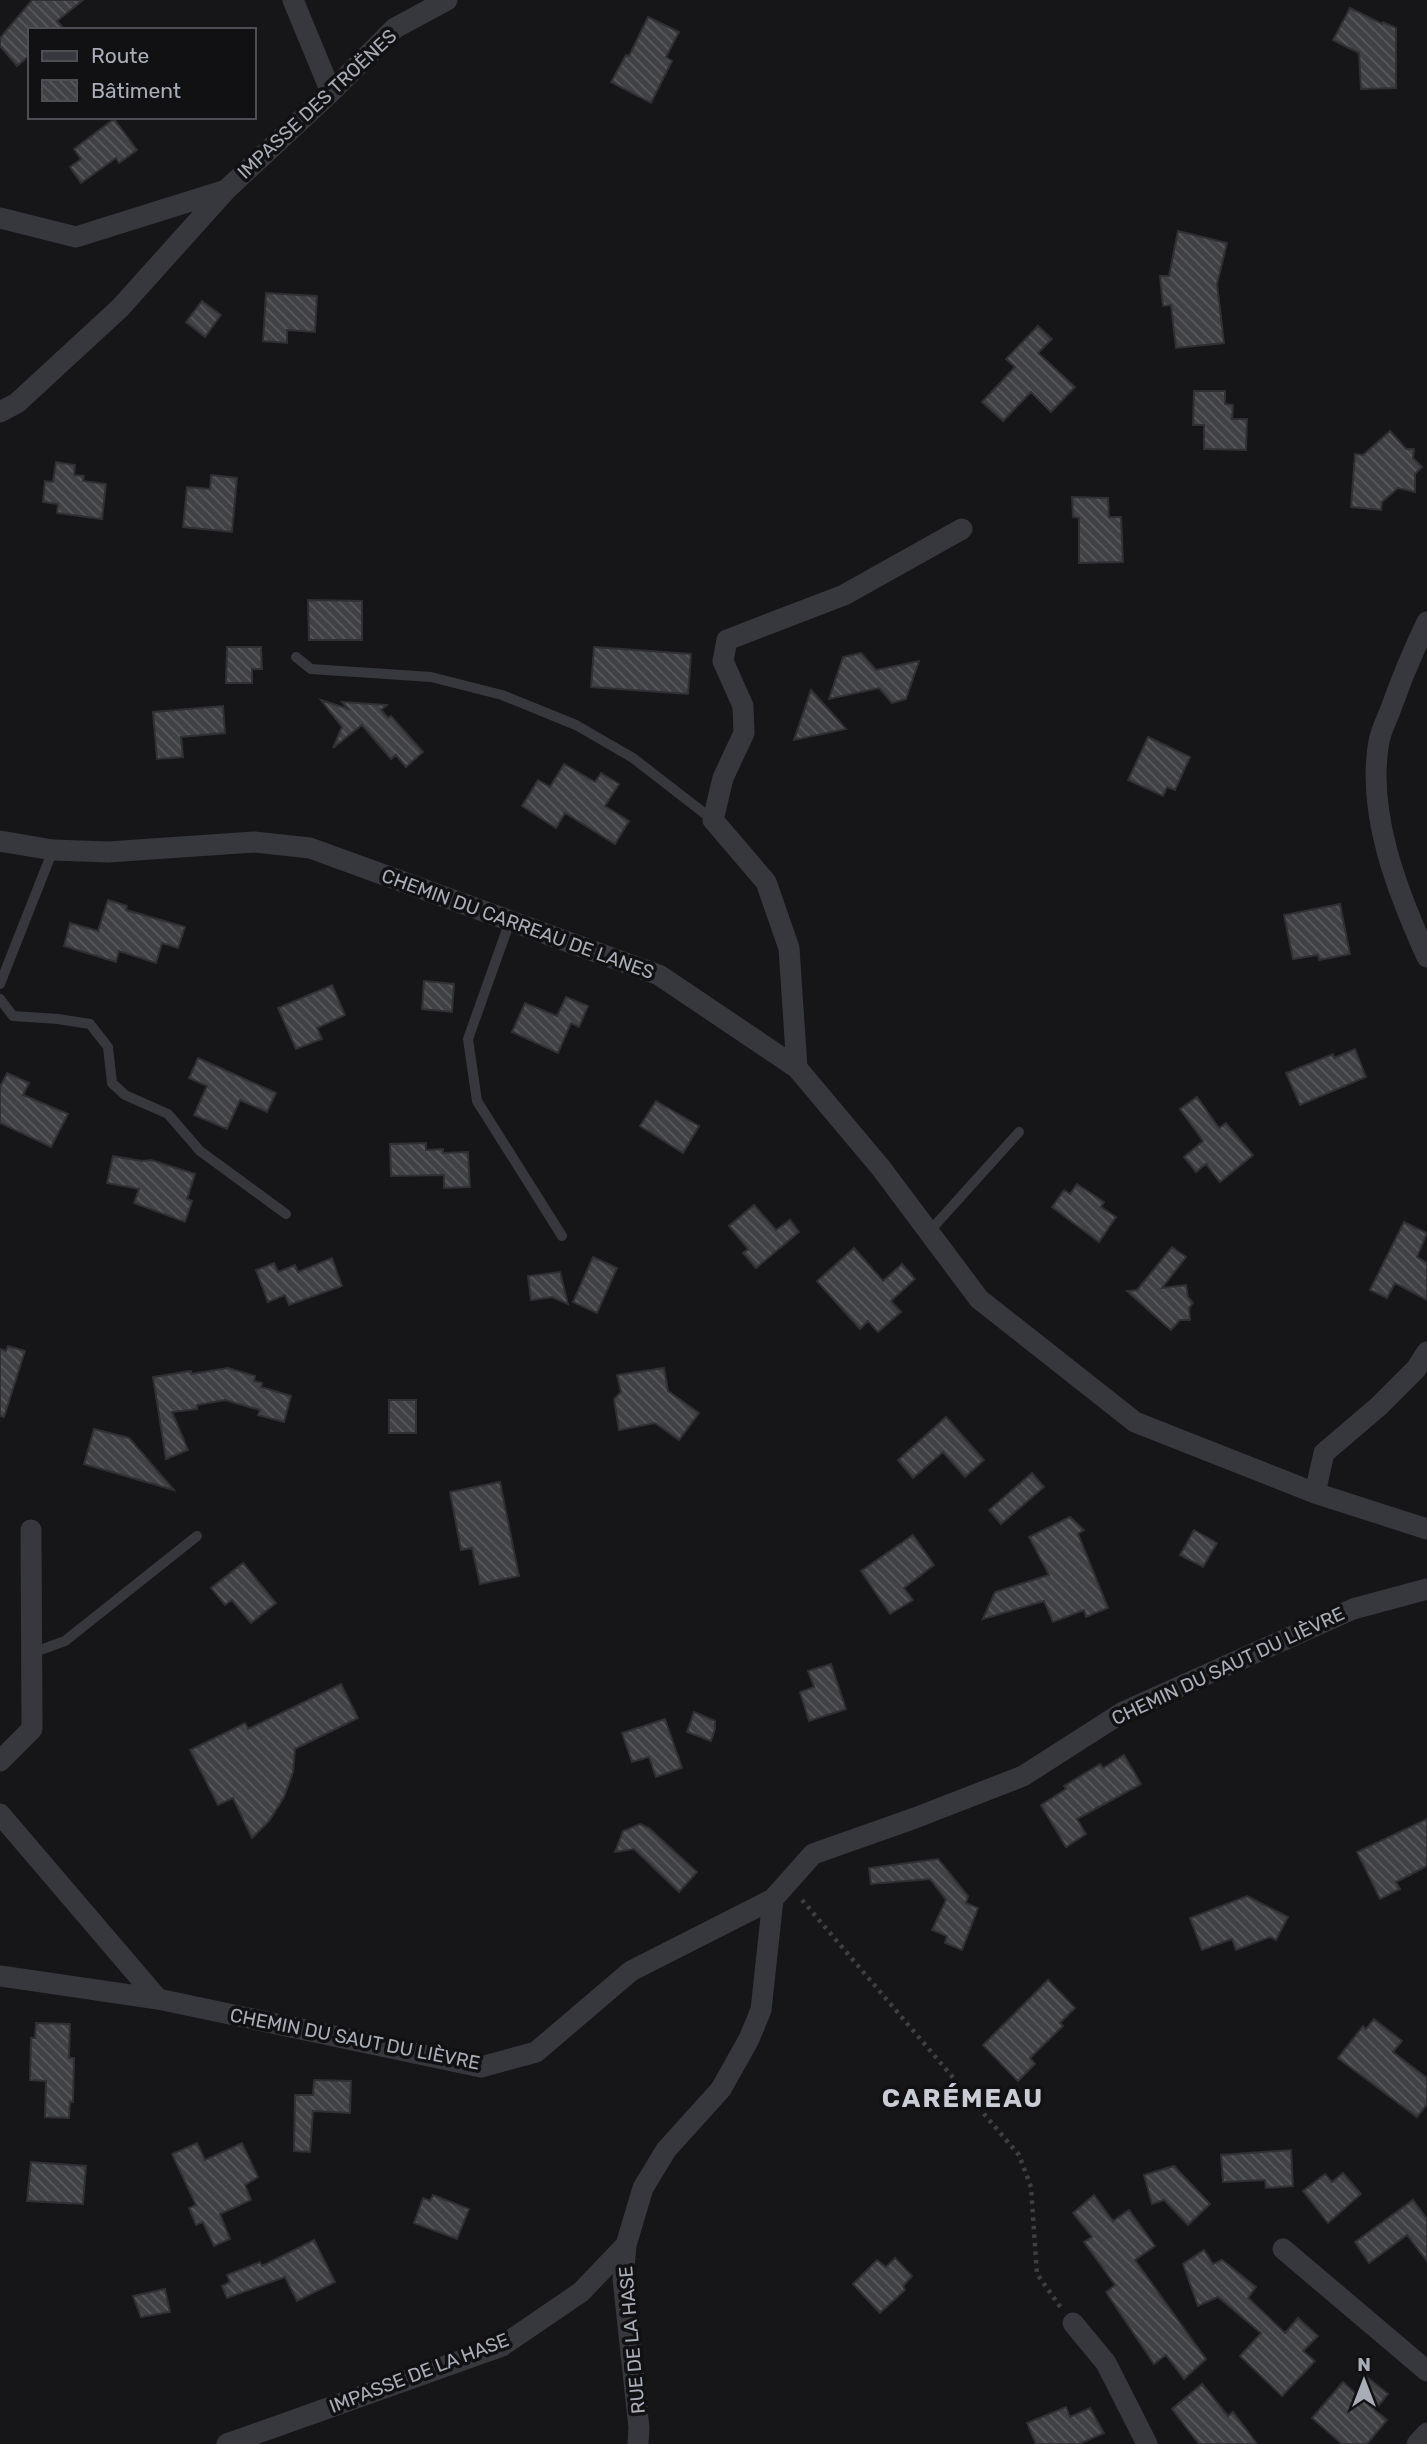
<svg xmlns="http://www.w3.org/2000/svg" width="1427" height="2444" viewBox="0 0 1427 2444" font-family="Rubik,sans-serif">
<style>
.building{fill:url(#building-back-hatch);stroke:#303034;stroke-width:2}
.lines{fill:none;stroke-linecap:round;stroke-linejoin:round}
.path{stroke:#3d3f44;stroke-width:4.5;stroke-dasharray:3.5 5;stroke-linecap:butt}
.lane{stroke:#37383d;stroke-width:10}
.street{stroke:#37383d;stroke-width:21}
.labels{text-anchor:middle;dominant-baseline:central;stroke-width:7;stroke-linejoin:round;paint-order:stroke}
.street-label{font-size:19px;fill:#a8adb8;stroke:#111113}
.district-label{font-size:26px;font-weight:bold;letter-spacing:2px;fill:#c9ccd4;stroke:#111113}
</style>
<defs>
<pattern id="building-back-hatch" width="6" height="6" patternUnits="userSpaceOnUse" patternTransform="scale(1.75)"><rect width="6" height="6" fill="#404145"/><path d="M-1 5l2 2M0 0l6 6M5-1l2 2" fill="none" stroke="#595a5e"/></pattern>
</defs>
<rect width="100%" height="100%" fill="#161618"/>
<path class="building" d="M32 0H83L57 21 65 30H30V55L17 66 0 46V38Z
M1350 8 1382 24 1383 22 1396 28V88L1361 89 1359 53 1333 40Z
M648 17 679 32 666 57 672 61 651 103 611 82 626 55 629 56Z
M114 119 137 150 119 163 116 158 81 183 70 167 81 159 74 149Z
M1178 231 1227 243 1217 284 1224 343 1176 348 1171 305 1163 306 1160 276H1169Z
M266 293 317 296 315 332 287 330V343L263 341Z
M202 301 221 315 205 337 186 322Z
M1038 326 1052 339 1038 353 1075 387 1051 412 1031 392 1003 421 982 402 1015 367 1006 359Z
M1194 391H1225V404L1233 405 1232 419H1247L1246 450 1204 449V425H1193Z
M1390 431 1406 449H1414L1413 458 1422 467 1415 474V492L1398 488 1382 502 1381 510 1351 507 1355 454 1363 455Z
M56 462 75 465 74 475 84 476 83 481 106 484 102 519 57 513 58 504 43 502 45 481 53 482Z
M211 475 237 478 232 532 183 527 187 487 210 489Z
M1072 497 1108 498 1109 517H1121L1123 562 1079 563V518L1073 517Z
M308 600 362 601V640H309Z
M227 647H261L262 669H252V683H226Z
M594 647 691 654 688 694 591 687Z
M861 653 876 670 919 661 906 699 892 703 879 688 829 699 843 657Z
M811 690 846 729 794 740Z
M321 700 348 709 342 702 387 705 381 710 388 718 391 716 423 752 406 767 396 755 391 759 362 725 333 748 342 727Z
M223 706 225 733 181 737 183 757 157 759 153 712Z
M1148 737 1190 757 1175 790 1167 787 1163 796 1128 780Z
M564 764 595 782 601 773 619 784 605 806 629 821 615 844 565 813 556 828 522 806 538 780 550 787Z
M108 900 127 906 126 910 185 927 178 948 162 943 156 963 119 951 116 962 64 946 70 923 98 931Z
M1340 904 1350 954 1319 960 1318 955 1293 959 1284 915Z
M424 981 454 984 452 1012 422 1009Z
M332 985 345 1015 317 1028 322 1039 296 1049 278 1008Z
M566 997 588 1006 579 1027 571 1023 558 1053 512 1032 525 1003 557 1016Z
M1355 1049 1366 1077 1300 1105 1286 1073 1333 1054 1334 1058Z
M198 1058 276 1093 267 1112 240 1100 227 1129 194 1115 207 1086 189 1078Z
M7 1073 29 1083 23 1095 68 1114 51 1147 0 1123V1087Z
M1197 1097 1219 1128 1226 1123 1253 1155 1220 1182 1206 1164 1196 1172 1184 1157 1203 1141 1180 1109Z
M656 1101 699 1126 683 1153 640 1126Z
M426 1143V1150L443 1149V1153L468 1152 470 1187 444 1188V1175L391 1176 390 1144Z
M113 1156 142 1161 151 1160 195 1174 187 1199 192 1201 185 1222 134 1203 139 1189 107 1183Z
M1077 1184 1104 1202 1101 1207 1116 1217 1099 1242 1052 1207 1064 1190 1070 1194Z
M754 1205 776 1230 790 1220 799 1232 756 1268 743 1253 748 1249 729 1226Z
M1404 1222 1427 1233 1417 1257 1427 1263V1300L1395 1283 1387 1298 1370 1290Z
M1172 1247 1186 1257 1162 1288 1186 1285 1188 1297 1193 1303 1189 1308 1190 1320H1180L1171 1330 1127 1291 1137 1290Z
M854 1248 883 1281 902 1264 915 1279 891 1301 901 1312 878 1332 868 1321 860 1329 817 1281Z
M593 1257 617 1268 597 1313 573 1302Z
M332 1258 342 1286 289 1305 285 1295 268 1302 256 1270 274 1263 278 1272 295 1265 298 1272Z
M560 1272 568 1304 552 1297 531 1300 528 1276Z
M8 1346 25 1351 4 1417 0 1416V1349L6 1351Z
M228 1368 255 1376 254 1381 262 1383 261 1387 291 1396 284 1422 258 1415 260 1410 225 1400 197 1405V1409L172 1412 188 1450 166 1459 153 1377 191 1371V1374Z
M664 1368 668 1391 699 1413 679 1440 655 1423 619 1430 614 1399 621 1392 617 1375Z
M389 1400H416V1433H389Z
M946 1417 984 1460 965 1477 943 1452 913 1478 898 1460Z
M94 1429 129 1438 174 1490 84 1464Z
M1032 1473 1044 1487 1001 1524 989 1510Z
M500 1482 519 1576 480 1584 472 1548 461 1550 450 1492Z
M1070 1517 1084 1530 1078 1534 1108 1608 1086 1617 1084 1610 1053 1622 1044 1601 983 1619 995 1592 1049 1575 1029 1537Z
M1194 1530 1217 1543 1203 1567 1180 1555Z
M913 1535 934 1565 904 1588 913 1600 890 1614 861 1571Z
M243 1563 276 1603 251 1623 232 1600 225 1605 211 1588Z
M831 1664 846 1709 809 1721 800 1692 814 1687 808 1671Z
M341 1684 358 1718 295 1749 293 1772 284 1797 269 1821 252 1838 233 1798 218 1805 190 1750 245 1723 248 1729Z
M694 1712 715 1721V1729L711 1741 687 1732Z
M665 1719 682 1768 656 1777 649 1757 632 1762 622 1733Z
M1124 1755 1141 1784 1077 1819 1086 1834 1066 1847 1041 1805 1066 1789 1064 1786 1100 1764 1103 1768Z
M1427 1819V1866L1396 1882 1400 1889 1380 1899 1357 1852Z
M640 1824 649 1828 697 1872 679 1892 634 1849 615 1852 623 1831Z
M938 1859 968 1896 966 1903 978 1908 962 1950 945 1943 947 1936 932 1930 946 1900 930 1879 871 1884 869 1868Z
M1247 1896 1288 1917 1276 1940 1270 1937 1236 1950 1232 1939 1202 1950 1190 1918Z
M1048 1980 1075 2008 1060 2023 1063 2026 1030 2058 1035 2064 1018 2081 983 2045Z
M1374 2019 1402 2041 1393 2052 1427 2078V2104L1417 2117 1338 2058 1363 2026 1366 2029Z
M36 2023 70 2024 69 2058H74L73 2102H70L69 2118 45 2117 46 2081 30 2080 31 2038H35Z
M314 2080 351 2081 350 2113 313 2111 310 2152 294 2151 295 2095H313Z
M197 2143 205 2160 242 2143 258 2177 245 2185 251 2200 220 2214 230 2239 214 2246 203 2222 196 2225 189 2208 196 2205 172 2154Z
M1291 2150 1293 2186 1266 2188 1265 2180 1223 2182 1221 2155Z
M31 2162 86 2166 83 2204 27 2201Z
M1174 2166 1210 2204 1188 2225 1164 2200 1152 2204 1144 2175Z
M1343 2173 1361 2194 1328 2223 1303 2191 1325 2174 1332 2182Z
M433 2195 469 2209 457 2239 414 2223 423 2198 430 2201Z
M1094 2195 1113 2221 1129 2210 1155 2246 1135 2260 1206 2359 1184 2379 1166 2355 1154 2364 1106 2292 1115 2285 1084 2242 1092 2237 1073 2213Z
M1413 2200 1427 2219V2261L1407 2235 1369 2263 1355 2242Z
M314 2240 335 2282 297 2301 285 2277 227 2298 222 2286 230 2282 227 2275 260 2262 262 2266Z
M1204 2250 1213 2264 1222 2260 1256 2287 1248 2298 1285 2333 1298 2318 1318 2336 1303 2351 1315 2361 1282 2396 1240 2356 1261 2333 1218 2297 1198 2306 1183 2264Z
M895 2258 912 2276 903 2286 905 2290 880 2313 853 2284 877 2260 886 2267Z
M165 2289 170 2312 141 2317 133 2296Z
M1368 2378 1388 2394 1375 2410 1387 2420 1367 2444H1342L1312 2418 1343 2382 1356 2394Z
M1202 2384 1228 2416 1233 2412 1257 2444H1199L1172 2409Z
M1066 2407 1070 2417 1090 2408 1104 2433 1079 2444H1036L1027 2423Z"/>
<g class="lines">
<path class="path" d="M802 1900 1019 2155 1031 2187 1037 2274 1061 2308"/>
<path class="lane" d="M296 657 311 669 431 677 502 695 576 725 633 758 713 820
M510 921 468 1039 477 1101 562 1236
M0 984 53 850
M0 999 13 1016 58 1019 90 1024 108 1047 112 1083 125 1095 168 1114 200 1151 286 1214
M928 1233 1019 1132
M32 1653 65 1641 197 1536"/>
<path class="street" d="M293 0 331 92
M0 218 76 237 226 190
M0 412 17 403 120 308 226 190 331 92 395 28 447 0
M1427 622C1413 651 1401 680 1390 711 1386 721 1381 731 1379 741 1366 813 1398 893 1427 957
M0 841 53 850 108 852 254 842 310 848 659 975 797 1068 881 1168 979 1299 1135 1422 1315 1493 1427 1529
M797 1068 789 948 766 882 713 820 723 778 744 733 743 706 723 661 727 640 844 595 962 529
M1315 1493 1324 1453 1379 1406 1416 1369 1427 1352
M0 1761 32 1729 31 1530
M0 1814 158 1999
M0 1976 158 1999 481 2067 536 2052 631 1971 773 1899 813 1854 915 1818 1023 1776 1123 1712 1353 1609 1427 1589
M1283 2249 1427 2371
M1073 2323 1106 2363 1147 2444
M227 2444 502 2346 581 2292 626 2245
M638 2444 639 2428 623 2279 626 2245 643 2188 666 2150 721 2089 749 2039 761 2010 773 1899
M1417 2444 1427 2433"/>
</g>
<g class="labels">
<g class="street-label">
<text transform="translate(317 104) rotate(-43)">IMPASSE DES TROËNES</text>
<text transform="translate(518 924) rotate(20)">CHEMIN DU CARREAU DE LANES</text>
<text transform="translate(1228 1666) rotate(-25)">CHEMIN DU SAUT DU LIÈVRE</text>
<text transform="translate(355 2039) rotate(11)">CHEMIN DU SAUT DU LIÈVRE</text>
<text transform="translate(632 2340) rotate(-95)">RUE DE LA HASE</text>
<text transform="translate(419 2373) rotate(-21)">IMPASSE DE LA HASE</text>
</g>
<g class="district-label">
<text x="963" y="2098">CARÉMEAU</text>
</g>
</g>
<rect x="28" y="28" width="228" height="91" fill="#111113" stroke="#4d4f55" stroke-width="2"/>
<rect x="42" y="51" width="35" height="10" fill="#37383d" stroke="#4d4f55" stroke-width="2"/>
<text x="91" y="63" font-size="21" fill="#a8adb8">Route</text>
<rect x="42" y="80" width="35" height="21" fill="url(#building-back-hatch)" stroke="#4d4f55" stroke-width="2"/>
<text x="91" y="98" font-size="21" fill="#a8adb8">Bâtiment</text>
<g transform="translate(1364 2381)" stroke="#111113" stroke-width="5" paint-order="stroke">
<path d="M0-5L12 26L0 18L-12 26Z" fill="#a8adb8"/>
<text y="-10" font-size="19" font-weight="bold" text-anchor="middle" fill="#a8adb8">N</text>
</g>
</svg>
